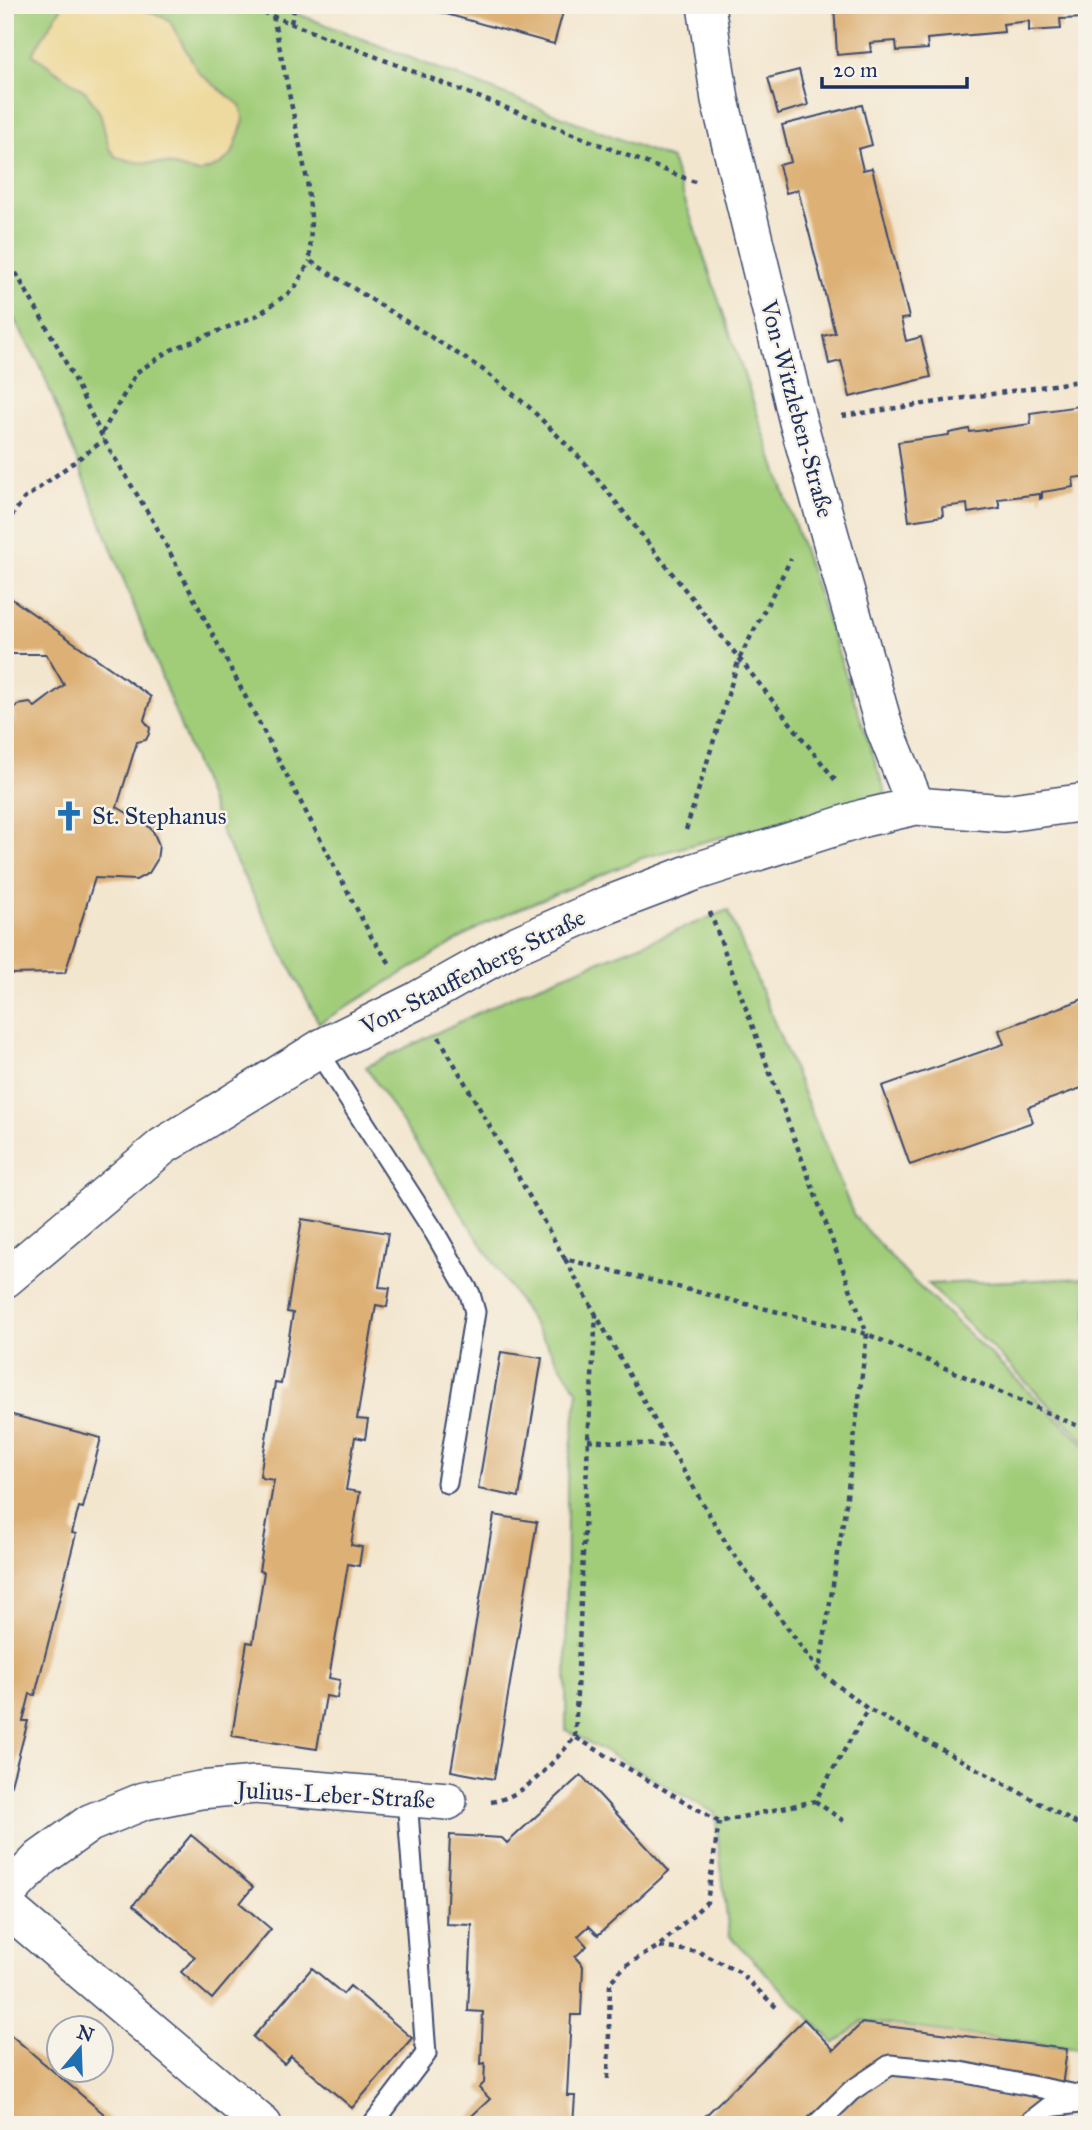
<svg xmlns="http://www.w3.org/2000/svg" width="1092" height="2130" viewBox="0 0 1092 2130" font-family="'IM FELL Great Primer',serif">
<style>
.green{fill:#a1cd79;stroke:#5e7e6c;stroke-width:2}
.sand{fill:#eeda9e;stroke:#84847e;stroke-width:2}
.building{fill:#ddb074}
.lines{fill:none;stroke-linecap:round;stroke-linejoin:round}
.lane-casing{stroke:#3b4a6f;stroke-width:23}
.street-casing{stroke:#3b4a6f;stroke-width:40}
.path{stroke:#3b4a6f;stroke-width:4.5;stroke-dasharray:5 5;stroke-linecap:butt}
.lane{stroke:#fff;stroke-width:19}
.street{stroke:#fff;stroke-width:37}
.labels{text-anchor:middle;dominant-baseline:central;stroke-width:5;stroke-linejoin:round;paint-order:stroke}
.street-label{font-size:24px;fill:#1b2f5e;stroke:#f7f3e8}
.poi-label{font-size:24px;fill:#1b2f5e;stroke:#f7f3e8;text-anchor:start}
</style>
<rect width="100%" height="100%" fill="#f7f3e8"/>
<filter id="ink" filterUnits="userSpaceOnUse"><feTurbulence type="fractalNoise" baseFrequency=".0143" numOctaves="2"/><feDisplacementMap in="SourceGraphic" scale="14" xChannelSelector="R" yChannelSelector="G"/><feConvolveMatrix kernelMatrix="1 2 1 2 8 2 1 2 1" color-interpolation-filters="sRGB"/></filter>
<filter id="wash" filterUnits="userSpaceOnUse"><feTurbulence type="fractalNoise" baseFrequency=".00686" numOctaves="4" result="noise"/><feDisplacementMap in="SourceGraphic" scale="28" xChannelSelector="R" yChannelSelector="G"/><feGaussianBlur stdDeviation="1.57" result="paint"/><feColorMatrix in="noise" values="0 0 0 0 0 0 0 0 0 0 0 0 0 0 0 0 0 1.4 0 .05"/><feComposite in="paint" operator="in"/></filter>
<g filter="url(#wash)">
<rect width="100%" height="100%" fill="#f3e6cf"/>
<path class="green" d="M5 5H275L671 159 886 794 642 858 490 921 319 1023 225 840 40 365 5 303Z
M728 910 854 1216 906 1274 1087 1447V2050L862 2021 835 2044 729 1935 715 1813 566 1730 567 1481 578 1392 366 1067 517 994Z
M1087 1278V1443L928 1284Z"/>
<path class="sand" d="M63 5H134L169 20 199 73 240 105 244 120 232 154 220 165 198 173 168 164 136 162 116 157 109 148 100 113 86 92 32 54Z"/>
<g id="blocks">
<path class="building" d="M414 5H565L554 44Z
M834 5H1087V18L1060 19 1061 29 1029 31V21L1003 24 1004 32 927 39 928 49 897 51 896 41 870 43 871 52 837 55Z
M799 70 808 105 778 114 768 78Z
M862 105 872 145 858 149 863 170 872 168 909 318 901 319 906 341 921 337 931 377 850 397 841 361 829 364 823 336 835 333 798 190 786 193 779 165 791 162 782 125Z
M1087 402V476L1073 478 1074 487 1042 492V498L1040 499V494L998 499 1000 508 968 513 967 504 942 507 943 516 909 521 898 442 949 435V433L969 429 970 432 1031 424 1030 413 1080 406V403Z
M5 594 151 697 144 720 150 728 149 734 146 740 137 742 117 807 147 825 153 831 159 845 157 860 149 873 136 880 95 878 65 973 5 974V729L15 722 13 713 17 705 30 703 35 707 64 685 46 654H5Z
M1083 999H1087V1086L1028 1107 1033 1122 910 1165 882 1086 1004 1044 999 1030Z
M302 1219 388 1233 379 1287 390 1288 387 1307 376 1305 357 1419 368 1420 365 1439 355 1437 346 1490 360 1492 351 1545 362 1547 359 1566 348 1564 329 1678 340 1680 337 1698 326 1696 317 1749 232 1736 247 1642 253 1643 264 1572 259 1571 274 1480 262 1478 260 1476 275 1383 281 1384 293 1313 287 1312Z
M501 1352 542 1358 519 1497 478 1489Z
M5 1413 101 1438 83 1508 79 1507 72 1533 76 1534 35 1695 30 1694 23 1721H28L10 1788 5 1786Z
M494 1515 537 1522 494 1779 451 1771Z
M581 1775 669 1871 598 1935 589 1926 578 1936 587 1946 575 1957 583 1966 581 2015H571L567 2096H575L573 2125H462L490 2099 479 2088 484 2083 485 2063 481 2064 483 2012 468 2011 472 1925 446 1924 450 1835 502 1838 507 1843Z
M191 1835 253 1887 240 1903 271 1929 212 1999 181 1972 195 1957 133 1905Z
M312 1968 343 1994 350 1986 412 2038 352 2108 291 2056 284 2064 253 2037Z
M804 2019 834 2050 862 2023 1067 2049 1057 2125H696Z
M5 2030 40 2060 117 2125H5Z"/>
</g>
</g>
<g filter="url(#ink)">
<use href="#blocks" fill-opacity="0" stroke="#3b4a6f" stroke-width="2"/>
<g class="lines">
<g class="lane-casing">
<path id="lane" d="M318 1051 435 1233 470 1294 475 1312 447 1483
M372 2125 426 2054 407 1798
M816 2125 851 2091 890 2065 961 2072 1087 2097
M1026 2125 1049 2107 1086 2102"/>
</g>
<g class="street-casing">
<path id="street" d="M706 5 720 100 798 422 884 727 916 806
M5 1279 163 1146 323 1047 416 1001 516 945 605 906 694 872 864 818 916 806 1004 813 1087 802
M5 1895 41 1858 90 1823 144 1801 200 1790 255 1785 448 1801
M5 1906 263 2125"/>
</g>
<path class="path" d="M244 5 695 182
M273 16 307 180 311 217 310 261 482 369 529 407 585 463 836 781
M291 23 295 5
M5 256 12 266 58 347 104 440 156 526 372 938 391 965
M842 416 1087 380
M102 433 137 372 171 350 258 315 294 289 310 261
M5 525 24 499 104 440
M686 830 739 659 791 559
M710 912 867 1334 846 1504 819 1671
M439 1037 565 1259 867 1334 1087 1430
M565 1259 669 1446 729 1548 819 1671 868 1709 1081 1826 1087 1835
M588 1440 669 1446
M575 1737 588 1440 596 1315
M815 1801 845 1822
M491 1802C527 1796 552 1763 575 1737L719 1822 815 1801 868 1709
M660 1947 699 1952 739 1972 779 2010
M608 2079 610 1982 625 1966 659 1946 707 1902 719 1822"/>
<use href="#lane" class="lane"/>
<use href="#street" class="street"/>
</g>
</g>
<defs>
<g id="church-bare" transform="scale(2.415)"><path d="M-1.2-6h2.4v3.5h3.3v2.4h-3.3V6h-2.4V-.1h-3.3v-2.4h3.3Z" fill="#1f6fb2" stroke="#f7f3e8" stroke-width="2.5" paint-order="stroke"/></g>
</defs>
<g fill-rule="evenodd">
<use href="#church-bare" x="69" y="816"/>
</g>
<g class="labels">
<g class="street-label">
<text transform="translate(797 409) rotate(75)">Von-Witzleben-Straße</text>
<text transform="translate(473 972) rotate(-27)">Von-Stauffenberg-Straße</text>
<text transform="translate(336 1795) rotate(3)">Julius-Leber-Straße</text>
</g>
<g class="poi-label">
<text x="92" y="816">St. Stephanus</text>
</g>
</g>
<rect width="1092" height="2130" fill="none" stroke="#f7f3e8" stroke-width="28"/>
<g transform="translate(80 2049) rotate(19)"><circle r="33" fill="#f7f3e8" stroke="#9fa5b1" stroke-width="2"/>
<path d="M0-5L12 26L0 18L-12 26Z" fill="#1f6fb2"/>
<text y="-10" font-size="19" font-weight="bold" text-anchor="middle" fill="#1b2f5e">N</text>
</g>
<path d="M822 77v10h145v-10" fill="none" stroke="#1b2f5e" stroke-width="3.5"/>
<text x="833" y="77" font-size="21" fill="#1b2f5e" stroke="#f7f3e8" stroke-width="5" paint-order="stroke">20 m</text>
</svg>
